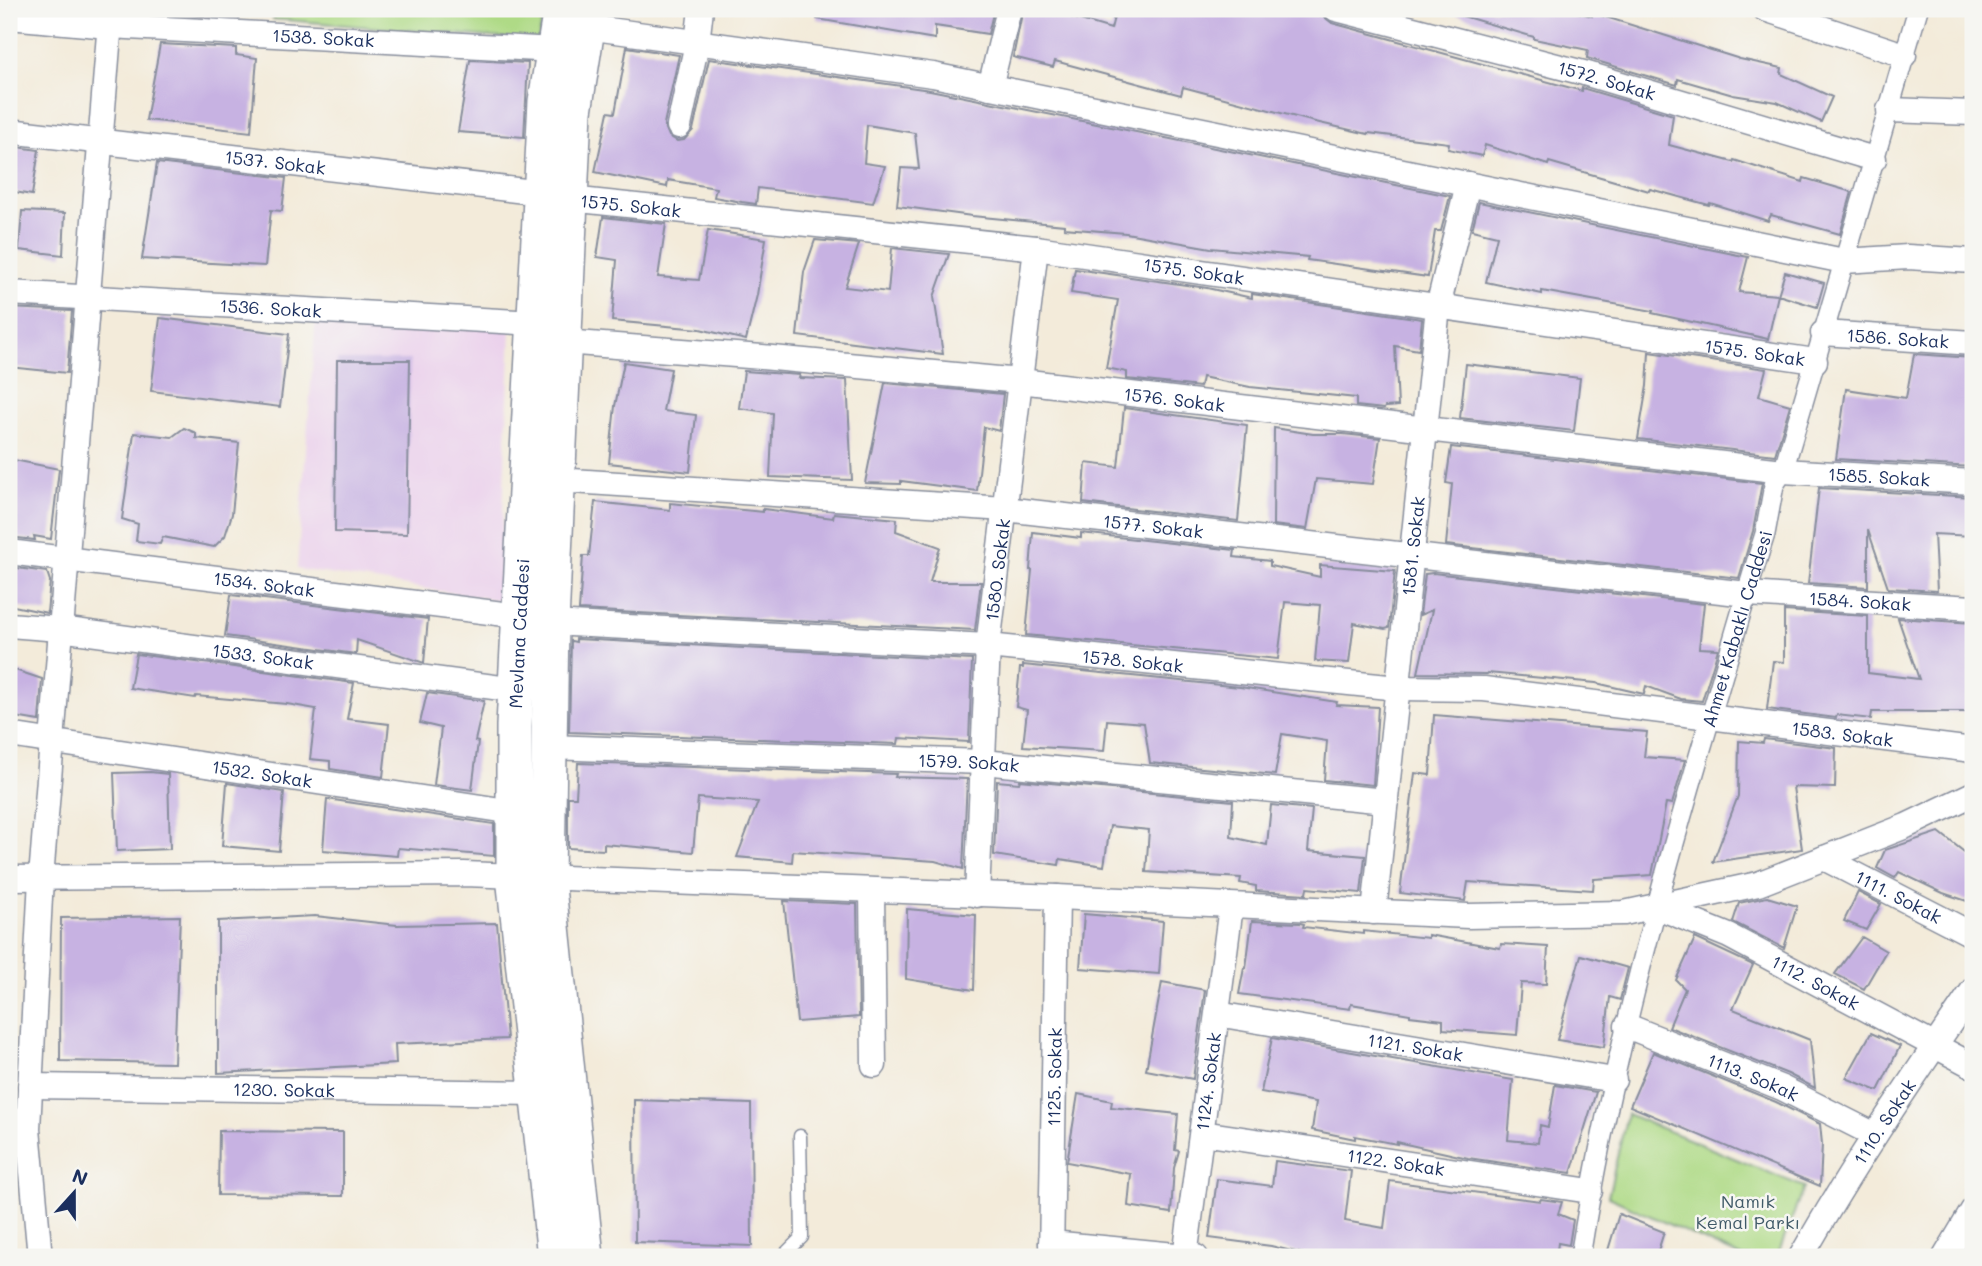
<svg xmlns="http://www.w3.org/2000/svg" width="1982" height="1266" viewBox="0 0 1982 1266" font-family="Mali,sans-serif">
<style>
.built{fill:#ebd1ec}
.green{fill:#afda86;stroke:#658472;stroke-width:2}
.building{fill:#c7b2e2}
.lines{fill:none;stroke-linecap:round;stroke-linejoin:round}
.service-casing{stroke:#878d9c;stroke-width:15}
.pedestrian-casing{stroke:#878d9c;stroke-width:22}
.minor-casing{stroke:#878d9c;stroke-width:27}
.secondary-casing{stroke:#878d9c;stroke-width:38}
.service{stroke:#fff;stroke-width:12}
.pedestrian{stroke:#fff;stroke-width:19}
.minor{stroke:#fff;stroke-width:24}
.secondary{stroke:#fff;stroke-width:35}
.labels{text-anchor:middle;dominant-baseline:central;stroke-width:5;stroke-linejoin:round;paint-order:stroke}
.street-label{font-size:18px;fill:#1b2f5e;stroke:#f6f6f2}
.park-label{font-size:18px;fill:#405a68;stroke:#f6f6f2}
</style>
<rect width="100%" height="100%" fill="#f6f6f2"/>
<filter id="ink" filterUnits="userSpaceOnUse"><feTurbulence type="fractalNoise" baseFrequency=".0143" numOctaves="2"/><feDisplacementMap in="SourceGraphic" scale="14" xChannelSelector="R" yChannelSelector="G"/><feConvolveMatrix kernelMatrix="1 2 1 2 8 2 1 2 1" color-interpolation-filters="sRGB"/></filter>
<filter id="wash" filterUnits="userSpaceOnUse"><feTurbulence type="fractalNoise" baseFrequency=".00686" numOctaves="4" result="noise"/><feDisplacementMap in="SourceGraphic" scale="28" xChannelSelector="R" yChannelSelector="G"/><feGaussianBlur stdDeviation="1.57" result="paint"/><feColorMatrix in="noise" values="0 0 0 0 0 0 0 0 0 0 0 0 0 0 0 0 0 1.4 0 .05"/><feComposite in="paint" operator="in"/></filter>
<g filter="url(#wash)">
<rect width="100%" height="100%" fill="#f3ebda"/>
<path class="built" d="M316 317 511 329 499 600 297 569Z"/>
<path class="green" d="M275 9H545L538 41 273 19Z
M1627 1114 1804 1187 1777 1257H1741L1608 1197Z"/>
<g id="blocks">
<path class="building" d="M166 9H240L239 18 165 14Z
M818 9H994L988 34 935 26V39L817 19Z
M1023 9H1044L1111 29 1116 9H1294L1323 16 1332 23 1582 91V88L1673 115 1669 145 1733 162 1734 160 1803 182 1804 178 1852 192 1840 234 1771 215 1768 221 1710 203 1709 205 1650 189 1649 191 1549 162 1548 165 1485 145 1482 156 1448 149 1449 143 1368 133V134L1311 121 1183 87 1181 95 1055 61 1053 67 1013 57Z
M1457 9H1566L1592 16 1593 13 1740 59 1782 68 1781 74 1832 97 1821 122 1777 102 1733 95 1678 79 1677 85 1587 58 1588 50 1534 39V37L1456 14Z
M160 44 236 48V55L257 58 251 132 146 120Z
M627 47 679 55 664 124 669 136 677 141 684 140 693 130 709 59 930 90 1450 196 1441 231H1435L1428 277 1307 260 1308 257 1211 248 1126 233 1064 228V225L972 216 897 206 901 168 919 169 915 133 867 125 864 163 885 166 873 203 758 188 756 204 742 202 714 197 716 188 668 180 667 187 595 172 608 112 615 113Z
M470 60 528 63 524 137 458 132Z
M9 146 39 150 32 195 9 191Z
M157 163 286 178 282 211 271 210 265 266 142 259Z
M1479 202 1748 257 1739 292 1778 295 1768 339 1652 313 1653 311 1542 291V294L1486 282 1497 236 1472 230Z
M22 211 65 213 63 255 19 250Z
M603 217 666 224 658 277 699 280 708 230 766 239 757 295 746 340 700 329 612 321 617 260 597 257Z
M815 240 859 244 845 287 888 292 892 248 949 254 934 297 943 354 797 336 804 272Z
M1075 269 1207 288 1252 298V294L1422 319 1419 350 1395 346 1398 406 1385 407 1384 409 1356 406V398L1250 387 1202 377 1200 387 1127 379V372L1106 368 1118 300 1071 293Z
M1785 272 1824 283 1817 307 1778 295Z
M9 308 72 311 67 373 9 367Z
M160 318 289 334 280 407 151 391Z
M1649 352 1766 369 1759 396 1790 405 1775 455 1638 439 1647 386Z
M1914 354 1973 358V467L1836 459 1846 389 1906 398Z
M337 360H410L407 534 335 532Z
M624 362 671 369 663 411 696 415 690 472 609 463 615 406Z
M1466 364 1580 378 1574 431 1460 418Z
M744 371 800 375 799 378 847 380 852 480 770 477 773 413 739 408Z
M885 383 1003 394 999 431 984 427 977 491 901 481V484L865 483Z
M1124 408 1247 425 1238 521 1083 503 1086 463 1118 467Z
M184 428 196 433V438L239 443 232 514 225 536 214 547 163 537 160 544 136 541 138 524 122 519 134 433 172 437Z
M1274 428 1313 434H1343L1380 438 1373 484 1316 479 1307 529 1273 525Z
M1451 447 1762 483 1753 531 1739 578 1446 545 1452 484 1446 483Z
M9 459 59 469 51 539 34 536 35 540 9 537Z
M1819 488 1973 497V536L1934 534 1937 591 1888 588 1868 530V587L1808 583Z
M595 502 670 510V503L763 512V509L833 518 834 513 897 519 896 531 940 547 930 582H981L975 630 579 610 583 556H589Z
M1033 532 1081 538V533L1235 550 1234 557 1270 561V566L1320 577V565L1395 571 1389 628 1385 629 1354 623 1349 663 1315 661 1320 605 1285 602 1278 659 1026 635 1032 570H1030Z
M9 567 47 572 50 581 47 613 9 605Z
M1433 573 1704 604 1699 648 1718 649 1702 701 1681 699 1646 686 1644 694 1596 683 1488 673 1487 674 1418 673 1432 610 1420 615 1425 574Z
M231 595 428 619 424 663 357 640 356 654 225 636Z
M1784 611 1868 616V673L1919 679 1898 618 1973 623V712H1872L1871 719 1837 715 1836 718 1767 709 1773 661 1784 662Z
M576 639 972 660 969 742 899 738 898 744 569 732 571 641 576 642Z
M136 654 354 683 347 719 389 724 383 777 330 769V761L310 759 316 709 287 704 196 696 195 698 130 688Z
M1023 665 1240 687 1337 702 1336 705 1378 707 1373 785 1324 780 1327 741 1282 734 1275 775 1150 763 1144 723 1107 720 1104 751 1023 746 1027 710 1016 707 1020 668H1023Z
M9 668 42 679 39 721 9 716Z
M427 693 484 701 475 741 478 742 472 790 434 785 441 728 420 723Z
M1434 715 1647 732 1644 757 1685 760 1672 804 1666 803 1652 875 1594 879 1593 890 1468 882 1465 901 1400 893 1415 773 1430 775Z
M1764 739 1836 748 1835 788 1793 787 1802 849 1713 862 1738 796 1739 741 1763 743Z
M578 763 896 774 895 777 967 779 963 869 935 861 793 851 792 862 737 857 758 802 698 798 693 852 604 844V850L568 848V797H576Z
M150 772 168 774 170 849 117 851 114 773Z
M1020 780 1233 801 1231 837 1267 845 1271 805 1312 809 1308 851 1365 856 1361 893 1307 888 1306 894 1256 891V886L1240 883 1241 878 1146 872 1149 830 1110 826 1104 866 1060 859 1059 865 994 855 997 781 1019 783Z
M227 783 284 792 279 851 222 846Z
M327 799 494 824V856L398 848 397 856 323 850Z
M1939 832 1973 859V903L1943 893 1899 872 1895 878 1877 868 1885 850Z
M1858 892 1881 904 1866 930 1844 921Z
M1767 897 1797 906 1784 948 1733 922 1739 903Z
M784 901 857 904 859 1017 797 1022Z
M907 909 976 915 974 990 906 979Z
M1084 914 1163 921 1159 974 1080 968Z
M180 916 174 1063 60 1061 61 918Z
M315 916 397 925 497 923 507 1039 395 1044 396 1064 218 1073V921Z
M1252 921 1300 923 1304 924 1303 927 1363 934V931L1428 938V935L1500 948 1501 944 1548 947 1546 984 1521 983 1517 1035 1443 1029V1020L1410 1016V1014L1351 1004 1350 1009 1239 994 1244 968H1246Z
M1862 937 1886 951 1864 989 1835 974Z
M1695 938 1753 965 1733 1009 1810 1040 1815 1088 1788 1074 1669 1027 1685 989 1676 980Z
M1581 955 1628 968 1620 1000 1610 997 1604 1047 1557 1040Z
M1162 982 1205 990 1193 1079 1146 1070Z
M1871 1033 1900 1046 1878 1091 1846 1078Z
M1272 1038 1513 1080 1508 1140 1538 1143 1540 1125 1548 1127 1555 1085 1596 1092 1571 1173 1468 1158 1397 1142V1144L1355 1136V1139L1312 1130 1316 1102 1261 1092Z
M1653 1052 1776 1102 1820 1124 1822 1144 1820 1186 1630 1106Z
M1078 1094 1112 1101 1111 1107 1178 1114 1175 1150 1179 1151 1174 1168 1171 1213 1128 1206 1131 1174 1067 1162Z
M634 1100 751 1104 752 1246 635 1242Z
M219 1131 343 1132V1196L218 1195Z
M1275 1161 1351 1171 1345 1221 1384 1228 1390 1181 1540 1201 1541 1199 1562 1202 1558 1214 1573 1220 1569 1245 1558 1243 1556 1257H1316L1271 1246 1209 1238 1217 1179 1272 1186Z
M1619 1214 1664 1232 1656 1257H1606Z"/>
</g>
</g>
<g filter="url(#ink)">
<use href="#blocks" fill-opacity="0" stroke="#878d9c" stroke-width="2"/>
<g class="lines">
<g class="service-casing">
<path id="service" d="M782 1257 802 1237 800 1136"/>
</g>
<g class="pedestrian-casing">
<g id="pedestrian">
<path id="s1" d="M1580 1257C1608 1079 1655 905 1706 732 1726 666 1744 600 1765 534L1774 485 1783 471 1918 9"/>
</g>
</g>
<g class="minor-casing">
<g id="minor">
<path id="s2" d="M1336 9 1584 73 1874 159"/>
<path d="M1765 9 1904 55"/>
<path id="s3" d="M9 17 109 26 555 50"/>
<path d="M587 27 933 75 1844 261 1908 257 1973 261"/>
<path d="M990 87 1009 9"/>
<path d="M1889 110 1973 113"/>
<path d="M679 126 697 43 701 9"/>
<path id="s4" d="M9 131 542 193"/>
<path id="s5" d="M570 199 1036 248 1815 361"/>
<path id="s6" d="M9 293 535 323"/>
<path id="s7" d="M1823 333 1973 343"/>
<path id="s8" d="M563 342 762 357 1020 381 1783 471 1973 482"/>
<path id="s9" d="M557 480 1005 509 1747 594 1973 608"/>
<path id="s10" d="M9 552 520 616"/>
<path id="s11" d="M551 623 988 646 1398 688 1484 689 1973 750"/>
<path id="s12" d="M9 625 60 629 516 690"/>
<path id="s13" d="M9 735 514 812"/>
<path id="s14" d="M549 747 983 762 1386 801"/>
<path id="s15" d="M1824 858 1973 935"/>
<path d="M9 878 464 874 1057 897 1468 916 1624 913 1758 884 1906 826 1973 794"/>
<path d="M872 891 874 1065"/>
<path id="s16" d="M977 895 988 646 1036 248"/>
<path id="s17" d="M1655 906 1729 936 1973 1066"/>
<path id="s18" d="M1374 912 1438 307 1468 184"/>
<path id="s19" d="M1217 1014 1614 1080"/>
<path id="s20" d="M1627 1026 1782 1088 1875 1135"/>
<path id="s21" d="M30 1086 537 1093"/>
<path id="s22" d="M1202 1133 1590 1191"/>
<path d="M1051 1243 1196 1257"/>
<path d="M40 1257 28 1129 41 878 111 9"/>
<path id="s23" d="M1051 1257 1057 897"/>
<path id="s24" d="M1185 1257 1231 906"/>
<path id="s25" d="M1801 1257C1853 1165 1913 1077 1973 990"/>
<path d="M1945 1257 1973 1210"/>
</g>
</g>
<g class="secondary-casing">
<g id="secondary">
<path id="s26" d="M555 1257 514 876V726L546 101 561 9"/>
<path d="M586 1257 547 878 551 623 574 111 590 9"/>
</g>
</g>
<use href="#service" class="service"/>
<use href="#pedestrian" class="pedestrian"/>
<use href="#minor" class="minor"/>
<use href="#secondary" class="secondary"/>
</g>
</g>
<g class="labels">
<g class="street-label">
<text stroke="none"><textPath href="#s3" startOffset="315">1538. Sokak</textPath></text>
<text stroke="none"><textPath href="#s2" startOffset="280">1572. Sokak</textPath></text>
<text stroke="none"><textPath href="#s4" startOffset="268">1537. Sokak</textPath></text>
<text stroke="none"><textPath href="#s5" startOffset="61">1575. Sokak</textPath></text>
<text stroke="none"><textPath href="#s5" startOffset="628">1575. Sokak</textPath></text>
<text stroke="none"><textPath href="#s6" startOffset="262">1536. Sokak</textPath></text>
<text stroke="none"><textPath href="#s7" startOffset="75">1586. Sokak</textPath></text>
<text stroke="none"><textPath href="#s5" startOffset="1195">1575. Sokak</textPath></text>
<text stroke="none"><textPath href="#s8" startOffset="614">1576. Sokak</textPath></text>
<text stroke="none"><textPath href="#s8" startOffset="1323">1585. Sokak</textPath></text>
<text stroke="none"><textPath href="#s9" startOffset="598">1577. Sokak</textPath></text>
<text stroke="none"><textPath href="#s18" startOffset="368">1581. Sokak</textPath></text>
<text stroke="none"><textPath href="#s16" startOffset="326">1580. Sokak</textPath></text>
<text stroke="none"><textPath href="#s10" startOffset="257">1534. Sokak</textPath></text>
<text stroke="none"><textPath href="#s9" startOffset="1309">1584. Sokak</textPath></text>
<text stroke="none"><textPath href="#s1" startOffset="648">Ahmet Kabaklı Caddesi</textPath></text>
<text stroke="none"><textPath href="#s26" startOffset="626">Mevlana Caddesi</textPath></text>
<text stroke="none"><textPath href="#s12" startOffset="256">1533. Sokak</textPath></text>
<text stroke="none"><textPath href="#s11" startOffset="583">1578. Sokak</textPath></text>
<text stroke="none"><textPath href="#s11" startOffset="1297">1583. Sokak</textPath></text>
<text stroke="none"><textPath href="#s14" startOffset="420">1579. Sokak</textPath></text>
<text stroke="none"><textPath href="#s13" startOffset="256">1532. Sokak</textPath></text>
<text stroke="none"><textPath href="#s15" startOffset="84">1111. Sokak</textPath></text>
<text stroke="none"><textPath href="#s17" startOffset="178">1112. Sokak</textPath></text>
<text stroke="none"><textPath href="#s19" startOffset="201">1121. Sokak</textPath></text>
<text stroke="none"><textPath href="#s23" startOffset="180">1125. Sokak</textPath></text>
<text stroke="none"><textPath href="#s20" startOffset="136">1113. Sokak</textPath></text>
<text stroke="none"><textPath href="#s24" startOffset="177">1124. Sokak</textPath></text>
<text stroke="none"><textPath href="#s21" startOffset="254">1230. Sokak</textPath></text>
<text stroke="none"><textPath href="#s25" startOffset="159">1110. Sokak</textPath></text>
<text stroke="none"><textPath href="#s22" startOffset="196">1122. Sokak</textPath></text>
</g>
<g class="park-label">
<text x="1748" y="1201">Namık<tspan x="1748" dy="21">Kemal Parkı</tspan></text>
</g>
</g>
<rect width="1982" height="1266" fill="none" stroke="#f6f6f2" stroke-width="35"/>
<g transform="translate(74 1193) rotate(21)" stroke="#f6f6f2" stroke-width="5" paint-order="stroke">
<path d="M0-5L12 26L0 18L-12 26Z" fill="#1b2f5e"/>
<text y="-10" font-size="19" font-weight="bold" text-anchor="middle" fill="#1b2f5e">N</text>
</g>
</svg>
